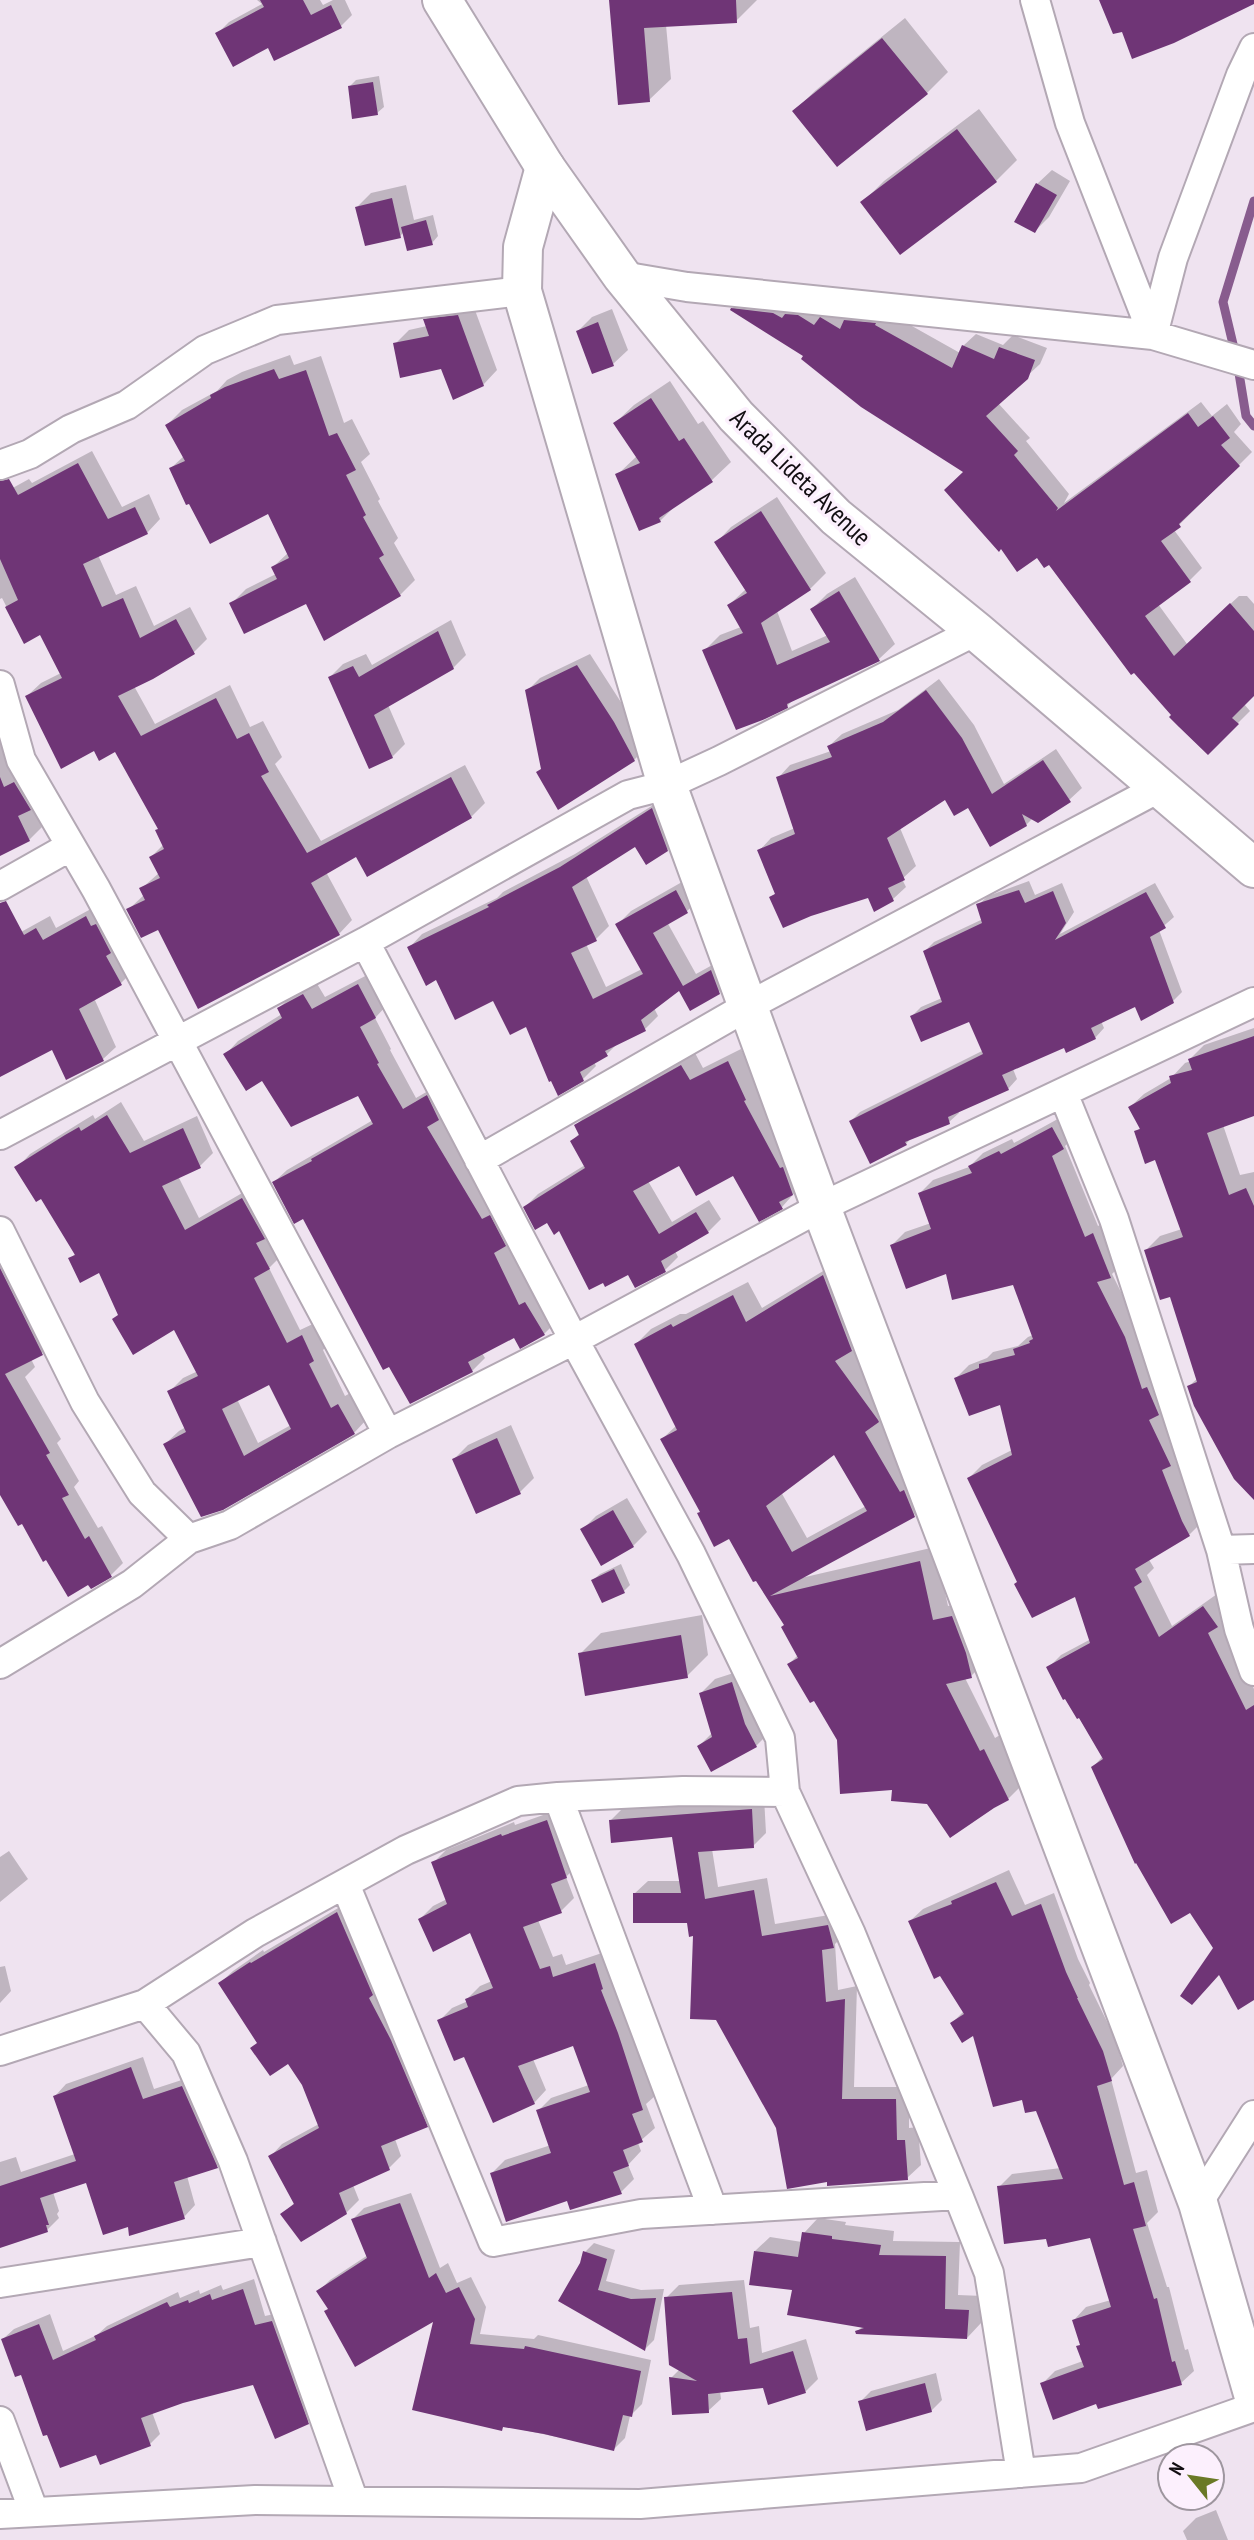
<svg xmlns="http://www.w3.org/2000/svg" width="1254" height="2540" viewBox="0 0 1254 2540" font-family="'PT Sans Narrow',sans-serif">
<style>
.shadow{fill:#0003;fill-rule:evenodd}
.lines{fill:none;stroke-linecap:round;stroke-linejoin:round}
.stream{stroke:#885c8e;stroke-width:9}
.building{fill:#6f3576;fill-rule:evenodd}
.minor-casing{stroke:#b3a8b4;stroke-width:32}
.secondary-casing{stroke:#b3a8b4;stroke-width:42}
.trunk-casing{stroke:#b3a8b4;stroke-width:42}
.minor{stroke:#fff;stroke-width:28}
.secondary{stroke:#fff;stroke-width:38}
.trunk{stroke:#fff;stroke-width:38}
.labels{text-anchor:middle;dominant-baseline:central;stroke-width:7;stroke-linejoin:round;paint-order:stroke}
.street-label{font-size:26px;fill:#120e12;stroke:#fcf0fd}
</style>
<rect width="100%" height="100%" fill="#efe3f0"/>
<path class="shadow" d="M257 0H320L323 5 333 0H345L352 15 341 26 269 46 218 33 229 22 262 4Z
M611 0H757L736 21 666 25 671 79 649 100Z
M905 18 948 72 927 93 794 111 816 90Z
M379 76 384 107 377 113 350 86 356 80Z
M979 109 1017 160 996 181 863 202 884 181Z
M1052 170 1070 181 1049 217 1035 231 1037 184Z
M406 185 414 220 433 215 438 236 432 243 404 232 400 236 357 207 371 193Z
M745 296 887 312 960 353 963 346 976 334 1003 345 1013 335 1047 348 1040 364 998 403 1030 438 1026 441 1069 494 1064 503 1201 402 1212 416 1227 404 1241 424 1234 432 1252 452 1174 530 1202 568 1189 581 1158 604 1187 644 1239 596H1247L1254 604V694L1244 704 1250 711 1208 753 1174 715 1049 562 965 471 805 356 732 309Z
M472 302 497 370 483 385 395 344 409 330 427 326 425 320 439 306Z
M612 309 628 350 613 364 593 372 578 331 592 317Z
M290 355 294 365 321 356 344 423 352 419 370 454 361 462 380 499 378 501 398 538 394 543 415 580 400 595 306 602 231 604 246 589 276 574 273 567 288 553 269 512 171 468 184 456 167 425 182 410 217 391 227 380 242 372Z
M670 381 698 424 703 421 731 462 712 480 675 506 660 521 617 475 637 456 615 423 634 405Z
M92 451 122 507 149 494 160 519 147 533 98 555 116 595 136 586 154 626 190 607 207 639 194 652 134 686 155 724 230 685 250 727 263 721 282 757 275 764 321 841 465 765 485 803 471 817 367 874 357 855 326 872 352 920 339 934 158 928 128 910 145 894 142 888 159 873 151 857 164 844 160 828 116 750 95 749 27 696 41 683 61 673 40 633 24 641 2 598 0 599V495L29 479 32 483Z
M777 497 826 573 810 589 777 611 792 651 828 635 812 609 827 594 855 577 895 644 879 659 794 699 787 706 704 651 720 635 741 627 729 605 746 589 716 543 731 527Z
M451 620 466 655 453 668 388 705 405 744 392 757 330 677 343 664 366 654 372 665Z
M590 654 626 710 647 747 634 760 543 768 527 691 540 678Z
M939 679 974 725 1004 784 1056 749 1082 788 1069 800 1033 818 1026 825 946 798 900 828 916 866 902 879 906 887 893 899 869 895 771 897 776 893 759 851 771 838 795 828 778 778 790 765 831 751 829 746 842 734 898 710Z
M0 713 33 806 42 827 29 840H0Z
M666 797 680 836 667 850 635 845 586 876 609 926 596 939 586 944 606 987 642 969 618 924 631 911 689 878 701 898 687 911 667 922 696 974 725 958 732 979 719 992 679 989 654 1008 658 1016 645 1029 619 1042 606 1055 594 1062 596 1066 583 1079 527 1025 493 999 436 978 409 948 422 934 497 898 503 892 575 854Z
M1029 881 1035 895 1062 883 1074 912 1060 934 1155 883 1174 917 1159 930 1182 992 1173 1001 1136 1005 1101 1021 1104 1028 1095 1038 1064 1045 1013 1069 1017 1079 1008 1089 958 1111 959 1113 949 1122 912 1137 906 1144 851 1121 860 1112 984 1050 970 1020 912 1016 921 1007 942 998 925 951 934 942 983 919 978 905 988 896Z
M100 904 134 970 121 983 94 998 116 1047 102 1060 53 1047 0 1075V949L21 932 50 916 56 928Z
M371 973 388 1004 375 1018 391 1049 390 1050 416 1098 440 1084 508 1243 533 1294 538 1290 557 1321 544 1334 515 1336 482 1353 485 1358 472 1371 304 1217 274 1182 287 1170 373 1120 359 1094 262 1079 226 1054 238 1041 282 1014 279 1008 292 995 316 982 325 997Z
M1254 1028V1114L1223 1125 1240 1175 1254 1172V1437L1189 1386 1198 1378 1171 1295 1146 1250 1160 1236 1182 1229 1156 1158 1136 1132 1141 1127 1130 1107 1144 1094 1171 1078 1185 1063 1191 1061 1190 1059 1204 1045Z
M741 1049 806 1180 782 1207 734 1173 680 1164 648 1181 672 1222 709 1200 721 1219 708 1232 675 1251 678 1257 665 1270 629 1272 525 1207 538 1194 585 1165 572 1141 580 1133 576 1125 589 1112 695 1053 703 1068Z
M121 1102 144 1141 197 1116 213 1153 200 1166 178 1176 199 1218 256 1185 283 1254 269 1268 300 1330 315 1323 327 1346 323 1350 345 1396 352 1392 367 1419 354 1433 222 1508 165 1444 179 1431 186 1427 169 1392 183 1378 198 1371 175 1328 119 1314 100 1271 70 1259 76 1253 41 1197 17 1168 30 1154 83 1121 93 1115 95 1119ZM270 1382 291 1425 258 1443 237 1399Z
M1065 1115 1076 1135 1065 1146 1098 1226 1106 1222 1123 1263 1112 1274 1137 1324 1182 1452 1175 1459 1194 1508 1202 1522 1189 1535 1148 1558 1154 1568 1147 1575 1172 1626 1217 1594 1229 1613 1221 1621 1254 1689V1998L1215 1948 1093 1767 1103 1756 1048 1668 1061 1655 1091 1639 1076 1594 1019 1582 969 1478 982 1465 1012 1450 1001 1403 956 1378 969 1365 987 1358 993 1352 1018 1346 1028 1337 1033 1335 1014 1283 947 1272 892 1245 905 1232 931 1223 920 1193 933 1180 969 1167 983 1153 1012 1139 1014 1143Z
M0 1233 54 1341 42 1353 31 1359 35 1367 25 1377 61 1439 57 1443 79 1481 74 1487 98 1528 102 1526 123 1563 111 1575 91 1587 22 1521 0 1491Z
M838 1262 866 1335 852 1349 893 1405 880 1418 929 1500 914 1515 801 1578 935 1547 948 1606 967 1602 986 1661 971 1676 965 1678 995 1738 1000 1735 1023 1784 1008 1799 928 1802 894 1788 839 1739 814 1698 789 1664 798 1655 786 1624 730 1537 701 1511 662 1439 677 1425 636 1344 651 1329 680 1314H686L748 1282 762 1308ZM835 1452 866 1506 807 1538 781 1492Z
M511 1425 534 1478 520 1492 454 1459 468 1445Z
M627 1498 647 1532 633 1546 582 1530 596 1516Z
M621 1564 630 1585 624 1591 593 1580 600 1574Z
M702 1615 708 1655 687 1676 580 1654 601 1633Z
M746 1669 770 1732 756 1746H699L713 1732 701 1693 715 1679Z
M764 1797 766 1833 753 1846 712 1849 718 1887 767 1878 775 1924 841 1913 846 1933 835 1944 838 1990 857 1986 854 2087H909V2128L918 2127 921 2165 907 2178 777 2127 688 1921 634 1894 648 1881H680L674 1835 611 1820 624 1807Z
M560 1809 579 1863 566 1877 574 1898 561 1911 538 1920 553 1957 562 1954 566 1965 608 1951 655 2096 646 2104 655 2128 638 2143 641 2151 628 2165 634 2179 621 2192 568 2199 492 2173 505 2160 551 2145 538 2111 551 2098 589 2085 574 2044 533 2059 546 2090 534 2103 465 2055 439 2021 452 2008 468 2001 467 1999 480 1986 492 1981 471 1931 420 1919 433 1906 447 1899 433 1863 446 1850 514 1822 515 1825Z
M9 1851 28 1879 0 1902V1857Z
M1009 1870 1025 1905 1054 1893 1078 1959 1090 1983 1089 1985 1115 2038 1123 2066 1111 2079 1136 2173 1147 2170 1158 2212 1147 2223 1167 2287H1169L1185 2350 1188 2349 1194 2371 1181 2383 1097 2402 1042 2384 1055 2371 1083 2361 1081 2344 1074 2320 1086 2307 1111 2300 1091 2236 1048 2238 999 2187 1012 2174 1061 2168 1037 2109 1024 2098 974 2033 952 2023 964 2011 910 1921 923 1909Z
M350 1901 439 2113 427 2126 395 2139 401 2156 389 2168 353 2185 359 2200 346 2213 283 2215 295 2202 270 2157 282 2144 319 2124 304 2085 289 2061 259 2042 220 1983 233 1971 263 1950 264 1952Z
M5 1966 11 1991 0 2003V1967Z
M143 2057 154 2089 194 2076 229 2155 217 2166 187 2176 195 2205 184 2217 129 2225 87 2180 53 2192 59 2211 57 2214 59 2218 47 2230 0 2246V2162L16 2157 21 2172 75 2154 55 2096 66 2084Z
M411 2193 440 2268 448 2263 457 2283 471 2277 486 2307 480 2334 534 2339 538 2335 651 2360 642 2404 630 2416 625 2438 614 2449 504 2426 501 2429 435 2319 330 2308 319 2291 330 2280 368 2255 353 2219 364 2208Z
M818 2218 846 2222 845 2225 894 2231 893 2241 960 2242 958 2295 983 2296 981 2323 967 2338 857 2332 863 2326 794 2288 755 2251 770 2237 802 2242 804 2233Z
M594 2243 615 2250 606 2281 641 2290 664 2289 654 2340 645 2349 560 2300 581 2264 585 2252Z
M254 2279 265 2316 283 2312 318 2412 308 2422 254 2383 183 2401 152 2412 160 2434 150 2444 97 2452 22 2373 3 2339 14 2329 50 2314 63 2351 97 2335 107 2326 178 2292 180 2298 199 2290 200 2294 221 2285 223 2290Z
M744 2280 750 2328 759 2326 762 2353 806 2339 818 2379 806 2391 769 2403 764 2386 720 2391 721 2399 708 2411 671 2378 680 2369 666 2298 679 2285Z
M936 2373 942 2400 931 2411 860 2402 871 2391Z
M1216 2510 1228 2540H1187L1183 2531 1196 2518Z"/>
<g class="lines">
<path class="stream" d="M1254 201 1223 302 1237 361 1246 416 1254 426"/>
</g>
<path class="building" d="M260 0H303L311 15 331 5 342 28 274 61 268 48 233 67 215 33 264 7Z
M609 0H736L737 23 644 28 650 102 618 105Z
M1099 0H1254V4L1174 43 1132 59 1122 32 1113 34Z
M882 38 928 94 837 167 792 111Z
M373 82 378 115 352 119 348 86Z
M957 129 997 182 900 255 860 202Z
M1036 183 1057 195 1035 233 1014 222Z
M392 198 401 238 365 246 355 207Z
M426 220 433 245 407 251 401 227Z
M731 308 773 313 782 318 785 314 798 315 814 325 820 317 840 329 844 320 876 323 875 325 952 368 962 345 994 359 999 347 1035 360 1028 379 986 416 1018 451 1014 455 1058 508 1056 511 1188 413 1198 427 1213 416 1230 438 1221 445 1240 466 1179 524 1181 527 1161 541 1191 582 1145 616 1174 656 1230 603 1254 631V696L1232 718 1239 724 1208 755 1179 727 1169 717 1171 715 1134 673 1131 675 1049 565 1044 568 1037 558 1017 572 1001 549 999 552 944 490 963 472 861 407 801 359 803 356 730 310Z
M458 315 484 386 453 400 441 369 400 378 393 343 429 336 423 319Z
M598 322 614 366 592 374 576 331Z
M274 369 279 379 306 370 329 436 337 433 356 470 346 475 366 515 363 517 384 555 379 558 401 596 324 641 306 604 244 634 229 603 277 579 271 567 289 558 268 514 210 544 189 504 186 505 169 468 185 461 165 425 211 398 210 395 225 387Z
M651 398 679 441 684 438 713 482 659 518 661 522 639 531 615 474 640 463 613 423Z
M78 463 108 519 135 507 148 534 83 564 102 607 123 598 140 638 176 619 195 654 153 679 118 696 141 736 216 698 237 739 249 733 269 772 261 776 307 853 451 777 472 818 367 877 356 857 311 883 340 935 198 1009 158 930 141 938 126 909 145 900 139 888 160 878 149 857 164 849 155 830 158 829 115 752 99 761 94 751 61 769 25 696 62 678 40 635 24 644 5 607 18 600 0 559V481L9 479 18 495Z
M761 511 811 590 761 623 777 665 830 642 810 609 839 591 880 661 787 704 788 708 765 719 736 730 702 650 743 633 727 605 747 593 714 542Z
M438 631 454 669 374 715 393 758 369 769 328 677 353 666 359 677Z
M577 665 614 722 635 761 558 810 536 772 541 769 525 690Z
M926 690 962 738 992 794 1043 760 1071 802 1038 823 1022 814 1027 826 990 847 968 808 954 816 945 800 887 838 905 880 888 888 894 901 874 912 868 898 811 916 783 928 769 897 775 894 757 850 795 834 776 777 832 757 827 746 883 722Z
M0 777 4 787 14 782 31 810 18 816 30 841 0 856Z
M652 808 668 851 646 865 635 847 572 887 597 941 571 953 593 999 643 974 615 924 676 890 688 913 653 933 683 986 711 970 720 994 690 1011 679 991 641 1020 646 1031 605 1051 608 1056 580 1072 584 1081 558 1096 551 1081 549 1082 526 1027 510 1035 493 1001 455 1020 436 980 426 986 407 947 489 907 487 905 560 867Z
M1019 890 1025 903 1053 891 1066 923 1055 940 1146 892 1166 928 1150 937 1174 1003 1141 1021 1135 1007 1091 1028 1096 1039 1066 1053 1064 1048 1002 1075 1009 1090 948 1117 950 1124 905 1142 907 1145 870 1164 849 1121 983 1054 969 1022 921 1042 910 1016 942 1002 923 951 982 923 976 904Z
M6 901 24 935 36 928 43 940 86 916 91 926 96 924 111 953 106 956 122 985 79 1009 104 1061 66 1080 52 1050 0 1077V903Z
M358 984 376 1018 360 1027 379 1063 377 1064 403 1109 427 1095 439 1120 427 1127 482 1219 490 1215 506 1246 494 1253 519 1305 525 1302 545 1335 520 1349 514 1338 468 1362 473 1372 410 1404 389 1367 383 1370 303 1219 294 1224 272 1182 312 1161 311 1159 373 1124 358 1096 291 1127 262 1081 246 1091 223 1054 282 1018 277 1008 303 994 312 1009Z
M1254 1036V1116L1207 1133 1229 1195 1246 1188 1254 1206V1500L1234 1479 1194 1406 1187 1386 1197 1382 1170 1297 1160 1300 1144 1250 1183 1237 1155 1160 1145 1164 1134 1131 1140 1129 1128 1107 1171 1083 1169 1076 1192 1070 1188 1059Z
M728 1061 746 1100 744 1101 780 1168 783 1167 793 1195 779 1202 783 1209 759 1222 733 1176 696 1196 679 1166 633 1191 659 1234 696 1212 709 1233 661 1261 666 1272 635 1288 628 1275 605 1287 603 1283 589 1290 559 1231 554 1235 547 1223 535 1230 523 1207 585 1168 570 1141 579 1135 574 1125 681 1065 690 1080Z
M107 1115 130 1153 183 1128 201 1168 162 1186 185 1230 242 1198 265 1239 256 1243 270 1269 254 1278 287 1343 302 1335 314 1361 309 1364 331 1408 338 1404 355 1434 223 1510 201 1517 163 1444 186 1432 167 1391 198 1376 174 1330 133 1355 112 1319 118 1315 99 1273 80 1283 68 1258 75 1255 41 1199 36 1202 14 1167 65 1135 79 1127 81 1131ZM269 1385 291 1429 244 1456 222 1409Z
M1052 1127 1064 1149 1052 1156 1085 1237 1093 1233 1111 1278 1097 1282 1125 1337 1142 1389 1147 1387 1159 1415 1149 1420 1171 1466 1162 1470 1182 1521 1190 1536 1135 1569 1142 1582 1134 1587 1159 1637 1203 1606 1218 1627 1208 1633 1246 1710 1254 1705V2000L1238 2010 1219 1975 1192 2005 1180 1996 1213 1948 1190 1913 1171 1924 1136 1863 1135 1864 1091 1767 1103 1759 1079 1718 1077 1719 1065 1699 1063 1700 1046 1667 1090 1643 1075 1597 1032 1618 1014 1584 1017 1582 967 1478 1012 1455 1000 1405 969 1416 954 1378 979 1368V1364L1015 1355 1013 1349 1030 1343 1029 1341 1033 1339 1013 1285 952 1300 946 1274 906 1289 890 1245 931 1229 918 1193 972 1173 968 1166 999 1151 1001 1154Z
M0 1268 43 1355 5 1374 50 1453 46 1455 69 1495 62 1498 85 1539 89 1536 112 1577 91 1589 88 1585 68 1597 46 1560 43 1562 22 1524 18 1526 0 1495Z
M823 1275 852 1351 835 1361 878 1420 879 1422 865 1432 900 1492 904 1490 915 1517 770 1596 920 1561 933 1620 952 1616 966 1653 972 1678 946 1684 980 1751 984 1749 1009 1800 994 1808 950 1838 927 1804 891 1801 892 1790 840 1794 837 1740 814 1701 810 1703 787 1664 798 1658 781 1627 784 1625 756 1581 753 1582 729 1539 714 1547 697 1513 700 1512 660 1439 677 1430 634 1344 671 1324 673 1327 733 1295 746 1322ZM834 1455 867 1511 792 1552 766 1506Z
M497 1438 521 1494 476 1514 452 1459Z
M613 1510 634 1547 601 1566 580 1529Z
M614 1569 625 1593 602 1603 591 1580Z
M681 1635 688 1678 585 1696 578 1653Z
M732 1682 745 1724 757 1747 711 1772 697 1746 712 1737 699 1693Z
M752 1809 754 1848 698 1852 705 1899 754 1890 762 1936 828 1925 834 1948 822 1950 826 2002 845 1999 842 2099H896L897 2140H905L908 2180 827 2186V2182L787 2189 776 2128 716 2020 690 2019 693 1936 689 1937 687 1923H633V1893H681L672 1837 611 1843 609 1820Z
M547 1820 567 1878 551 1884 562 1913 523 1927 540 1969 550 1966 553 1977 595 1963 603 1989 601 1990 618 2033 643 2110 632 2114 643 2142 623 2150 629 2166 613 2172 622 2194 570 2210 567 2201 506 2222 490 2173 551 2153 536 2110 590 2092 573 2046 518 2066 535 2104 493 2123 464 2057 454 2061 437 2020 468 2007 465 1999 493 1988 470 1933 433 1952 418 1919 447 1904 431 1862 501 1834 502 1836Z
M996 1882 1012 1916 1041 1904 1066 1972 1078 1998H1077L1103 2051 1112 2081 1097 2086 1124 2185 1134 2182 1146 2226 1133 2229 1154 2299 1157 2298 1172 2362 1175 2361 1182 2385 1098 2409 1096 2404 1053 2420 1040 2383 1084 2367 1076 2346 1080 2345 1072 2320 1111 2307 1090 2238 1048 2247 1046 2239 1004 2244 997 2186 1063 2179 1036 2111 1025 2113 1022 2100 993 2107 973 2036 962 2043 950 2023 964 2014 940 1976 934 1979 908 1921 952 1904 951 1901Z
M337 1912 373 1995 369 1998 391 2040 428 2127 381 2146 390 2170 339 2193 347 2214 301 2242 280 2214 294 2204 268 2156 319 2128 302 2085 288 2064 270 2076 250 2048 257 2043 218 1983 250 1962 251 1963Z
M131 2067 143 2099 182 2086 218 2168 174 2182 185 2219 129 2236 128 2227 103 2235 86 2183 40 2198 49 2225H46L48 2232 0 2248V2186L76 2161 53 2096Z
M400 2203 429 2278 436 2273 446 2293 459 2287 475 2319 470 2344 524 2349 525 2346 641 2371 632 2417 623 2415 614 2451 544 2434 503 2427 502 2431 412 2410 433 2322 355 2367 324 2311 328 2309 316 2291 367 2258 351 2219Z
M802 2232 832 2236V2239L881 2245 879 2255 946 2256 945 2309 969 2310 967 2339 856 2334 855 2331 864 2328 787 2315 792 2290 749 2285 754 2251 798 2257Z
M583 2251 607 2259 598 2290 631 2299 656 2298 645 2351 558 2301 580 2263Z
M243 2289 255 2325 272 2321 309 2424 275 2439 253 2385 183 2403 141 2418 151 2446 100 2465 96 2455 60 2468 47 2435 43 2436 21 2375 15 2377 1 2339 39 2324 53 2360 96 2340 94 2336 167 2302 170 2307 188 2300 189 2303 210 2294 212 2300Z
M732 2292 738 2339 747 2338 750 2364 793 2351 806 2393 768 2405 763 2388 708 2394 709 2413 672 2415 669 2377 697 2381 669 2365 664 2297Z
M925 2383 932 2412 866 2431 858 2401Z"/>
<g class="lines">
<g class="minor-casing">
<path id="minor" d="M1035 0 1070 123 1153 335 1173 258 1241 75 1254 48
M622 276 687 287 1153 335 1254 365
M0 465 30 454 71 429 127 405 205 350 277 320 522 291
M0 685 21 760 96 889 388 1434
M0 886 71 846
M365 942 574 1340 691 1554 780 1738 785 1792 851 1934 958 2195
M1063 1093 1114 1219 1221 1550 1239 1629 1254 1671
M0 1135 365 942 628 795 667 785 719 761 976 631
M479 1160 748 1006 1159 788
M0 1231 85 1402 142 1493 189 1539
M1221 1550 1254 1549
M0 1664 132 1584 189 1539 230 1525 388 1434 574 1340 821 1207 1254 1002
M345 1884 493 2242 641 2214 958 2195 989 2273 1021 2473
M145 2004 186 2053 233 2161 353 2499
M0 2051 145 2004 255 1933 406 1850 518 1801 558 1797
M1198 2203 1254 2115
M713 2210 558 1797 683 1791 785 1792
M0 2283 262 2242
M0 2421 34 2512
M0 2514 255 2500 640 2504 1081 2468 1254 2407"/>
</g>
<g class="secondary-casing">
<path id="secondary" d="M545 167 523 247 522 291 667 785 821 1207 1198 2203 1254 2397"/>
</g>
<g class="trunk-casing">
<path id="trunk" d="M442 0 545 167 622 276 736 416 836 517 976 631 1254 868"/>
</g>
<use href="#minor" class="minor"/>
<use href="#secondary" class="secondary"/>
<use href="#trunk" class="trunk"/>
</g>
<g class="labels">
<g class="street-label">
<text transform="translate(801 477) rotate(44)">Arada Lideta Avenue</text>
</g>
</g>
<g transform="translate(1191 2477) rotate(300)"><circle r="33" fill="#fcf0fd" stroke="#9e969f" stroke-width="2"/>
<path d="M0-5L12 26L0 18L-12 26Z" fill="#6a7926"/>
<text y="-10" font-size="19" font-weight="bold" text-anchor="middle" fill="#120e12">N</text>
</g>
</svg>
